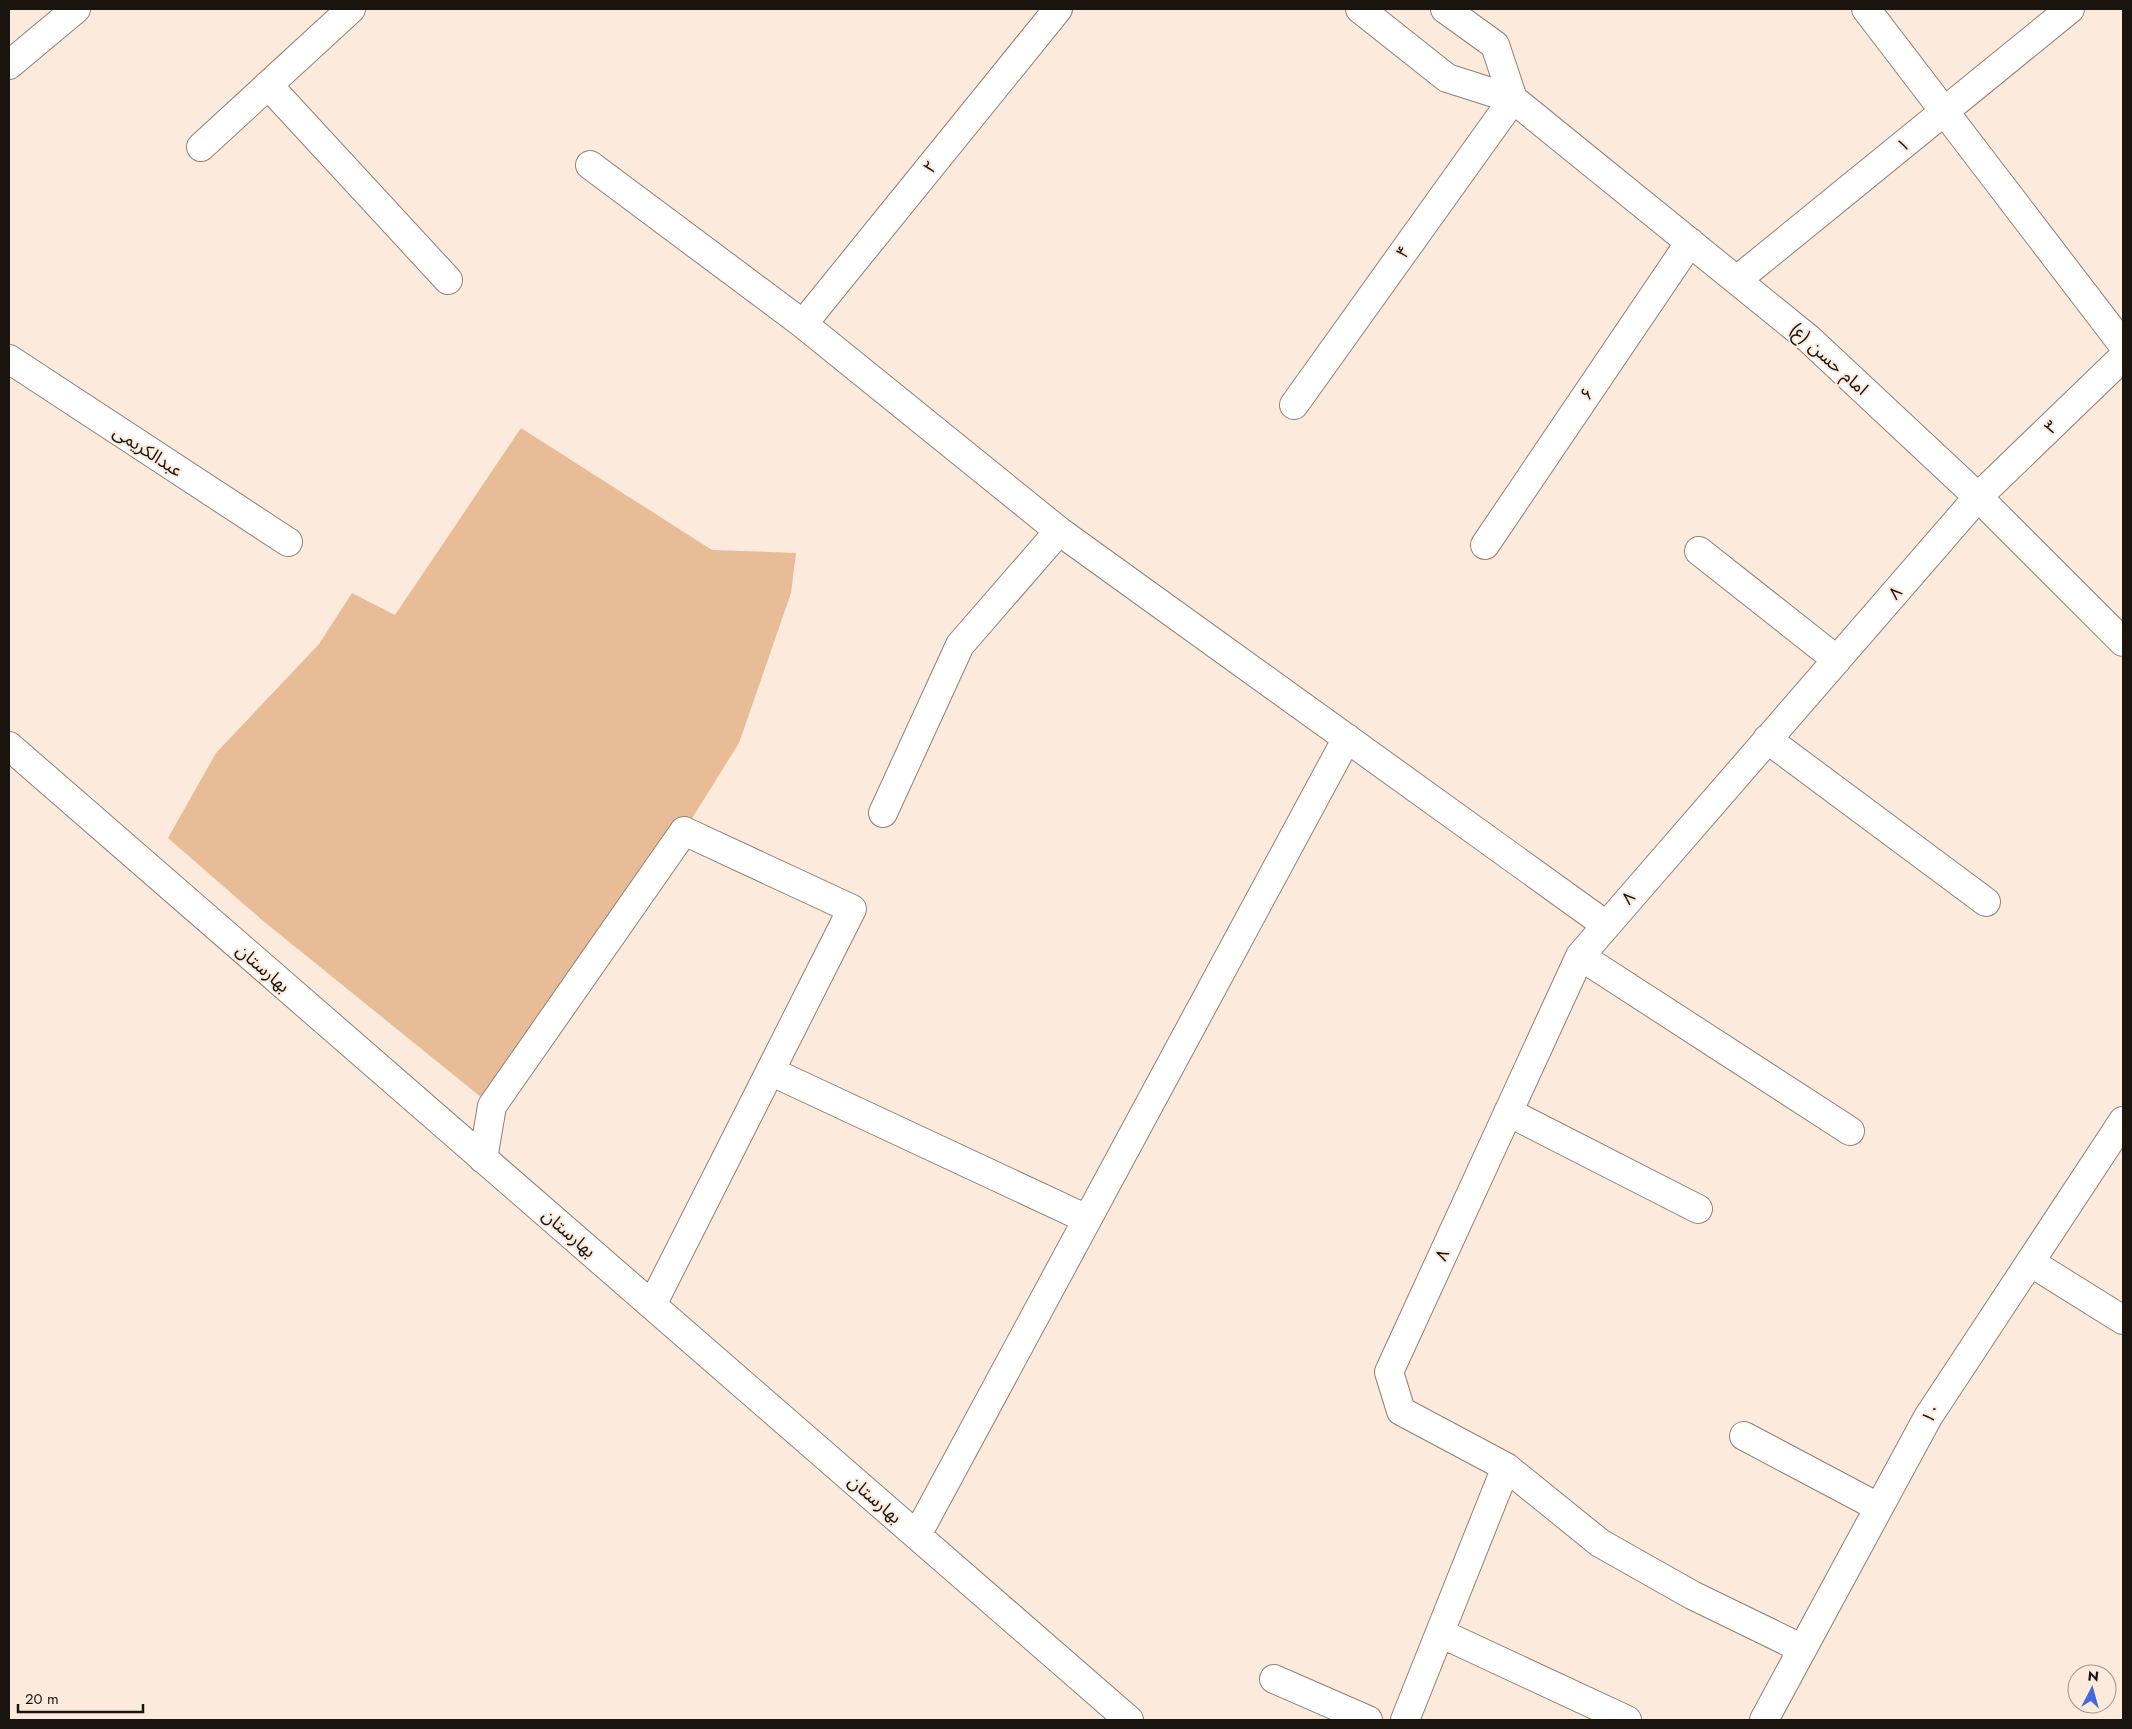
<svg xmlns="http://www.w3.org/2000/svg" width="2132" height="1729" viewBox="0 0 2132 1729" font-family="Jost,'Noto Sans Arabic',sans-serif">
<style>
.green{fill:#e8bc97}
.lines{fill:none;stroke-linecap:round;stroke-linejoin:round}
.minor-casing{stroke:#918174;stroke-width:30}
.minor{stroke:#fff;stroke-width:28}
.labels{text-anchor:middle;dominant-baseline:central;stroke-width:4;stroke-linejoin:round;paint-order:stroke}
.street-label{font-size:18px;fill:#1a140f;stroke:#fcebdd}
</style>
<rect width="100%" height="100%" fill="#fcebdd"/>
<path class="green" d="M521 428 712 550 796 553 791 593 739 743 653 881 577 1010 492 1106 262 920 168 838 216 753 319 644 352 593 395 615Z"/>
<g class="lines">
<g class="minor-casing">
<path id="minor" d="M1360 9 1447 78 1513 99 1809 339 1978 497 2123 642
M1445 9 1495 45 1513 99
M1866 9 2123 345
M9 65 76 9
M268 85 448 280
M201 147 351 9
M590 165 803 324 1059 531 1606 925
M1737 280 2070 9
M803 324 1058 9
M9 359 288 542
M1294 405 1513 99
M1485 545 1690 242
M1699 551 1837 660
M1767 739 1986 902
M9 746 1129 1720
M883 813 960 645 1059 531
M1580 956 1850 1131
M770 1071 1087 1219
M1508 1112 1698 1209
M483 1159 492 1106 684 831 852 909 652 1305
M2030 1262 2123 1320
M1744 1436 1878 1507
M917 1535 1347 738
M1440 1633 1627 1720
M1801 1648 1692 1595 1600 1543 1506 1467 1401 1411 1389 1372 1580 956 1978 497 2123 357
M1274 1679 1368 1720
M1405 1720 1506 1467
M1764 1720 1928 1417 2123 1121"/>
</g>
<use href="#minor" class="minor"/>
</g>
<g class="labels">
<g class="street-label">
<text transform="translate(1903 145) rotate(-39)">۱</text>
<text transform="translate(930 167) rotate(-51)">۲</text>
<text transform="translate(1403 252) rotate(-54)">۴</text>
<text transform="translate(1829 359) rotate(42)">امام حسن (ع)</text>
<text transform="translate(1587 394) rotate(-56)">۶</text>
<text transform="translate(2051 427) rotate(-44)">۳</text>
<text transform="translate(148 451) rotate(33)">عبدالکریمی</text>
<text transform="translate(1895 593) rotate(-49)">۸</text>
<text transform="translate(1628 898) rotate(-49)">۸</text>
<text transform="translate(263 968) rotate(41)">بهارستان</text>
<text transform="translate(569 1233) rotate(41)">بهارستان</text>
<text transform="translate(1442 1255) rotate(-65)">۸</text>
<text transform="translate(1931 1413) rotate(-58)">۱۰</text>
<text transform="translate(875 1499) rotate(41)">بهارستان</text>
</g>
</g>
<rect width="2132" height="1729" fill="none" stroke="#1a140f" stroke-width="20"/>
<g transform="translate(2092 1689) rotate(6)"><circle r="24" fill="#fcebdd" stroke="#a2958b"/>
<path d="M0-4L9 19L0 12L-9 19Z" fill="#426adc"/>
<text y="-8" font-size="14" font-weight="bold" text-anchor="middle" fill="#1a140f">N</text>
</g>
<path d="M18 1704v8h125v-8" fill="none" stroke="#1a140f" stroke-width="2.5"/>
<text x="25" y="1704" font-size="15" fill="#1a140f" stroke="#fcebdd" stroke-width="4" paint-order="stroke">20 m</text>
</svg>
